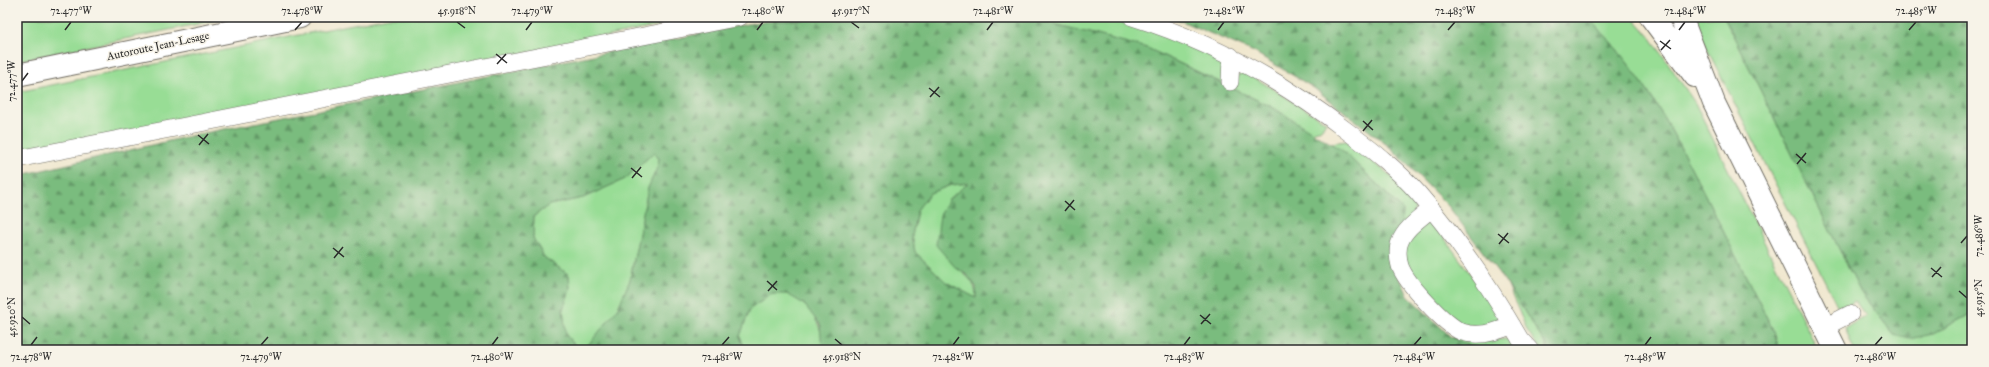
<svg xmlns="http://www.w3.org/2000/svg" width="1989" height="367" viewBox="0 0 1989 367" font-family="'IM FELL Great Primer',serif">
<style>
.green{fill:#98dd95;stroke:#628460}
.forest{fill:url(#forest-firs);stroke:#527454;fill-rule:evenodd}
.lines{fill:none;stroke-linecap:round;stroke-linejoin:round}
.minor-casing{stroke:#706d64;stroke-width:18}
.highway-casing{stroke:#706d64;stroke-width:24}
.minor{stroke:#fff;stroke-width:17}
.highway{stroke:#fff;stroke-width:22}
.ticks{fill:none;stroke:#2b2b2b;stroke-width:1.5}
.labels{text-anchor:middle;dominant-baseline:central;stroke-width:3;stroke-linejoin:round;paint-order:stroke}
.street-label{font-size:11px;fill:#2b2b2b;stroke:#f7f3e8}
.neatline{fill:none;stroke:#2b2b2b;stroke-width:1.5}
.ticks-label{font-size:10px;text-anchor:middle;fill:#2b2b2b}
</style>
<defs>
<pattern id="forest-firs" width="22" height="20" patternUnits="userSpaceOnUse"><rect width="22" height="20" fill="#7abc7e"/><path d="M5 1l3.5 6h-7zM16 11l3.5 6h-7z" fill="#649967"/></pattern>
</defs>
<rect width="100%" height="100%" fill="#f7f3e8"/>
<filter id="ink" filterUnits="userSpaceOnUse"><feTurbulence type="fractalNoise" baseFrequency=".025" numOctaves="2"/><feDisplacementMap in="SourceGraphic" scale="8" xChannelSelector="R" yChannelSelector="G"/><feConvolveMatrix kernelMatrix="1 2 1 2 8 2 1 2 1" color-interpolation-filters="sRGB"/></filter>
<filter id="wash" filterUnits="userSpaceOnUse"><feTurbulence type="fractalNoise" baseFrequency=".012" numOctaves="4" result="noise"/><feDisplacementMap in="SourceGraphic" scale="16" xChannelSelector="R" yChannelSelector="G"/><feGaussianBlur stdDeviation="0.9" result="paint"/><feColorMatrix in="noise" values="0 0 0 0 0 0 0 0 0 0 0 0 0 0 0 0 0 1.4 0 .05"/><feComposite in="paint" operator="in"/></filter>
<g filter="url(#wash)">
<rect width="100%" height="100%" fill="#f0e7ce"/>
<path class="green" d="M17 17H232L17 61Z
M388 17H703L17 156V92Z
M778 17H853L773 21Z
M1017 17H1112L1192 44 1215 54 1224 69V84L1147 48 1039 20Z
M1588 17H1633L1651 38 1695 103 1818 350H1779L1774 332C1752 288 1729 243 1707 199 1673 131 1642 72 1588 17Z
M1693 17H1724L1861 293 1894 335 1933 334 1972 313V350H1854L1845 328 1866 316 1855 301 1839 309 1708 51Z
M1247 73 1326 122 1322 129 1311 132 1272 107 1234 89 1238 75Z
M1347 141 1411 192 1416 206 1411 217 1402 226 1403 210 1343 151 1329 143Z
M653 153 659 158 658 166 648 188 630 280 618 310 584 350H579L566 336 563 309 570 290 569 275 544 257 533 238 534 216 549 205 583 198 625 179Z
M969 183 949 199 955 267C967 276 976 281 976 298L946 282 915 252 912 236 917 210 930 193 951 185Z
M1431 223 1442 235 1499 313 1497 322 1490 328 1460 324 1425 292 1407 265 1402 250 1420 224Z
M1507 284 1549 350H1541L1528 332Z
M772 294C776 294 783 293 787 294 808 302 826 328 822 350H745L740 336 750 309Z
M1451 337 1484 340 1508 339 1517 345 1518 350H1478Z
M1163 342 1178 345 1186 349 1144 350Z"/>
<path class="forest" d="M853 17H1017L1039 20 1147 48 1272 107 1343 151 1403 210 1402 226 1393 262 1408 296 1451 337 1478 350H1186C1175 338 1157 345 1144 350H822L820 325 804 304 787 294H772L750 309 740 336 745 350H584L617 310 630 280 648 188 658 166 659 158 653 153 625 179 583 198 549 205 534 216 533 238 544 257 569 275 570 290 563 309 566 335 579 350H17V176L195 135 758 22ZM968 183 949 199 940 215 936 245 955 267 967 275 976 287V298L946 282 915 252 912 236 917 210 930 193 951 185Z
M1172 17H1588C1642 72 1673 131 1707 199 1729 243 1752 288 1774 332L1779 350H1549L1507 284 1449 207 1391 148 1314 88 1254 52Z
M1724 17H1972V313L1933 334 1909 339 1894 335 1861 293Z"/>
</g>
<g filter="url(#ink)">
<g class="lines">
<g class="minor-casing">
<path id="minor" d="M1132 17C1212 42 1281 80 1347 131 1372 150 1397 169 1418 193 1457 238 1490 287 1520 339L1530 350
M1230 82 1231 56
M17 159 740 17
M1431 209C1421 218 1405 228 1400 242 1397 248 1398 259 1400 266 1406 283 1445 325 1462 332 1479 338 1497 332 1512 325
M1825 327 1850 314"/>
</g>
<g class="highway-casing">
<path id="highway" d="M1651 17 1695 76
M1681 17 1714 103 1836 350
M17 75 300 17"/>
</g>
<use href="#minor" class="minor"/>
<use href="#highway" class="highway"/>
</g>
</g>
<path class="ticks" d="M457 22 465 28M851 22 859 28M65 30 71 22M295 30 302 22M526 30 532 22M757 30 763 22M987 30 993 22M1218 30 1224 22M1448 30 1455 22M1679 30 1685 22M1909 30 1916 22M1660 41 1671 49M1661 50 1670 40M496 54 507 63M497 64 506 54M22 81 28 73M929 88 940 97M930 97 939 87M1363 121 1373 130M1363 131 1372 120M198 135 209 144M199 145 208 134M1796 154 1806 163M1797 164 1806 153M631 168 642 177M632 178 641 167M1065 201 1075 210M1065 211 1074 200M1498 234 1509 243M1961 243 1967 236M1499 244 1508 233M333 248 344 257M334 258 343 247M1931 268 1942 277M1932 277 1941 267M767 281 777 290M768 291 777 281M1959 291 1967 298M1200 315 1211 324M22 317 30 324M1201 324 1210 314M835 339 842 345M31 345 37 337M261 345 268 337M492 345 498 337M722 345 729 337M953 345 959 337M1184 345 1190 337M1414 345 1421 337M1645 345 1651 337M1875 345 1882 337"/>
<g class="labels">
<g class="street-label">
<text transform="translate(158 46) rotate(-12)">Autoroute Jean-Lesage</text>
</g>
</g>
<rect width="1989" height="367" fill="none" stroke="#f7f3e8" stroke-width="44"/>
<rect x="22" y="22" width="1945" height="323" class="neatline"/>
<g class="ticks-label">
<text x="71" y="14">72.477°W</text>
<text x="302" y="14">72.478°W</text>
<text x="457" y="14">45.918°N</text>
<text x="532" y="14">72.479°W</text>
<text x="763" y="14">72.480°W</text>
<text x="851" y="14">45.917°N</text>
<text x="993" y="14">72.481°W</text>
<text x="1224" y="14">72.482°W</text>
<text x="1455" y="14">72.483°W</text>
<text x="1685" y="14">72.484°W</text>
<text x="1916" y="14">72.485°W</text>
<text transform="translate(11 81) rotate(-90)" y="4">72.477°W</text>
<text transform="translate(1978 236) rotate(-90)" y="4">72.486°W</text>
<text transform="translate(1978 298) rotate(-90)" y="4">45.915°N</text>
<text transform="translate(11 317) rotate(-90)" y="4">45.920°N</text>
<text x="31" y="360">72.478°W</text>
<text x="261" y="360">72.479°W</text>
<text x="492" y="360">72.480°W</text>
<text x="722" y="360">72.481°W</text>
<text x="842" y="360">45.918°N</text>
<text x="953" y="360">72.482°W</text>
<text x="1184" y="360">72.483°W</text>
<text x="1414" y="360">72.484°W</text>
<text x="1645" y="360">72.485°W</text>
<text x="1875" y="360">72.486°W</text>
</g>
</svg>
